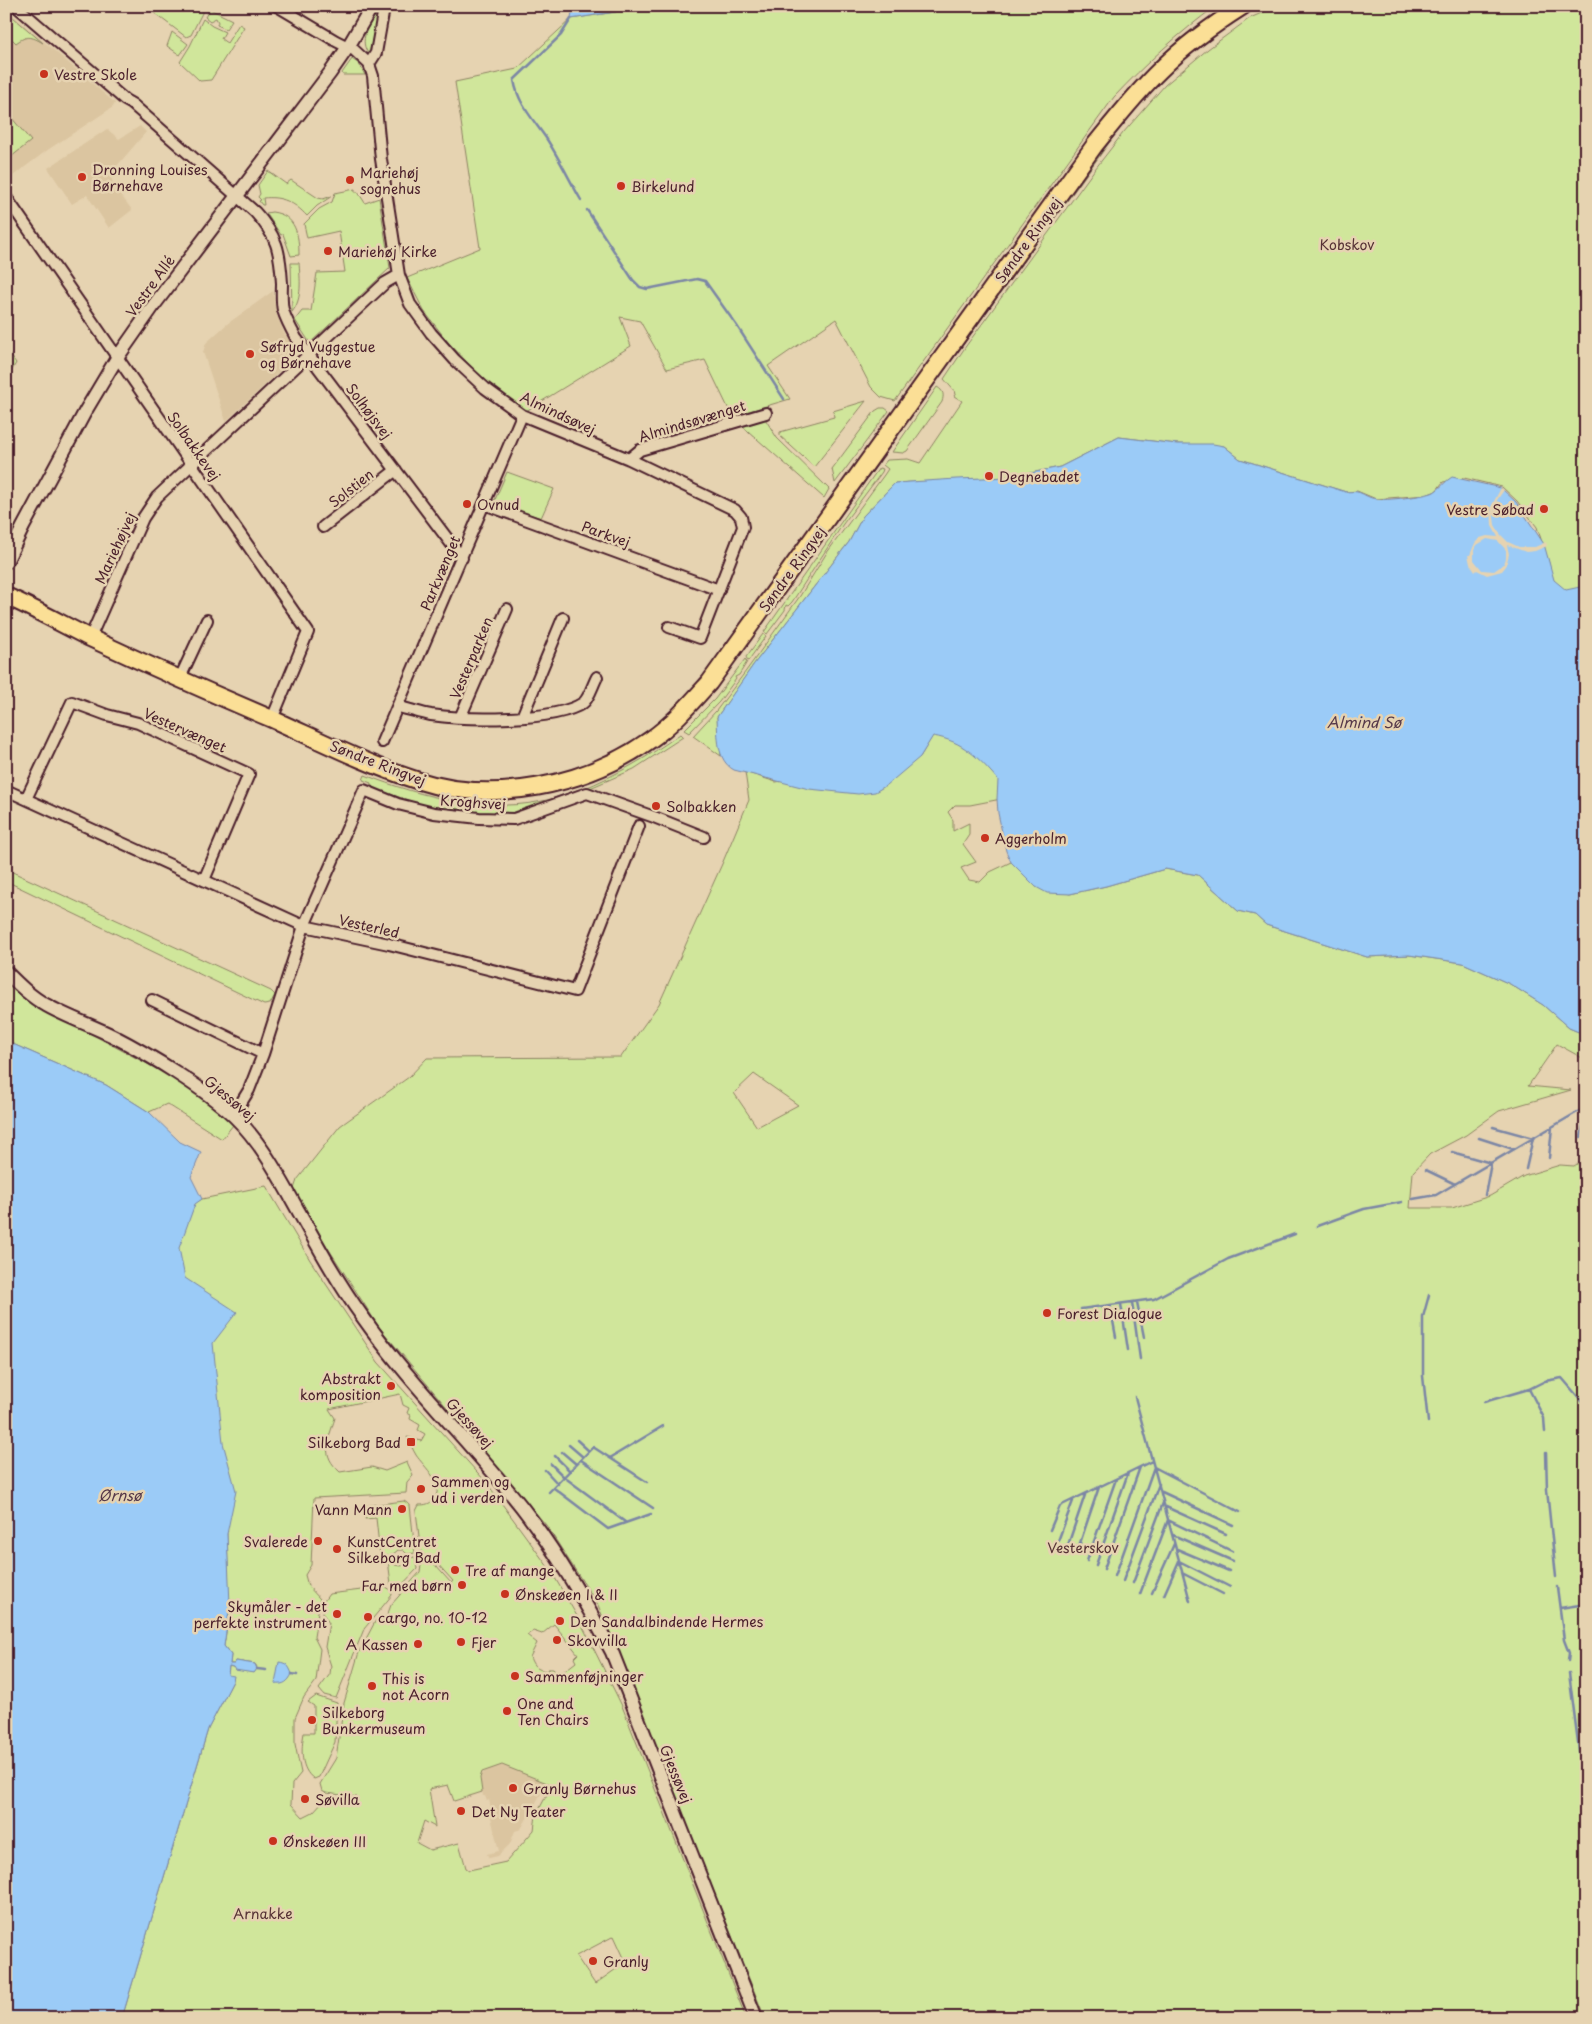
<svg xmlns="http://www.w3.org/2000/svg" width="1592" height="2024" viewBox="0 0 1592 2024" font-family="'Playpen Sans',sans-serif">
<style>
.built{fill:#dbc5a0}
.green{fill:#d0e69b;stroke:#8d8263;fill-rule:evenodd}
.water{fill:#9bcbf7;stroke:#7b86a5}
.pier{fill:#e6d3b1;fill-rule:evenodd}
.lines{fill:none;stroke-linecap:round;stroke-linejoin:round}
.stream{stroke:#7b86a5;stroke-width:2.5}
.minor-casing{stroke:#4a1f2b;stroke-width:14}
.tertiary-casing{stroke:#4a1f2b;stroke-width:16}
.primary-casing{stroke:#4a1f2b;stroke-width:20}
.minor{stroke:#e6d3b1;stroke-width:10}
.tertiary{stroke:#e6d3b1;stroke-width:12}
.primary{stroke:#fbdf96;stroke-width:16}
.poi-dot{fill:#c8321e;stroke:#e6d3b1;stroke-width:2}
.labels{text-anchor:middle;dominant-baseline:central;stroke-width:5;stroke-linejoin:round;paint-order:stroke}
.poi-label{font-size:14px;fill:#4a1f2b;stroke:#e6d3b1;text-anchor:start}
.street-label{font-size:14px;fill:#4a1f2b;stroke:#e6d3b1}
.park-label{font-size:14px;fill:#573336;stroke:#e6d3b1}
.water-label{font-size:15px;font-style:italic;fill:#56394a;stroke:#e6d3b1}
</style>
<rect width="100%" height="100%" fill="#e6d3b1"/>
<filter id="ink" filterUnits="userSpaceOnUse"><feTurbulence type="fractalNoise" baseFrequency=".02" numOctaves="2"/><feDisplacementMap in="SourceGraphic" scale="10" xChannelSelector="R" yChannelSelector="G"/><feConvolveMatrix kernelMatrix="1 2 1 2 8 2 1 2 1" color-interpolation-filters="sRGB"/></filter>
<g filter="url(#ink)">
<path class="built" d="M6 9 115 103 113 107 49 149 6 181Z
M140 126 146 132 110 174 114 186 132 210 109 228 87 195 72 204 48 168 107 129 119 139Z
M273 291 276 313 284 333 296 351 295 357 226 421 203 352 206 343 227 324Z
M552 1717 547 1783 521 1829 515 1831 510 1844 498 1856 489 1858 487 1854 499 1851 490 1813 492 1812 489 1800 487 1801 485 1796H483L480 1781 481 1775 487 1769 509 1764Z"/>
<path class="green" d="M145 6H203L205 7 191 35 186 37Z
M632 6H1216C1179 33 1145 64 1114 97L895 401 881 397 871 387 836 319 768 366 790 399 732 416 705 360 667 369 640 321 620 317 631 346 526 411 483 379 448 342 424 311 407 278 480 248 455 82 517 69 571 19 615 12Z
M1226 6H1231L1158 63 1155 61 1184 36Z
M1278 6H1586V519L1580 588 1553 615 1549 563 1537 527 1517 501 1502 487 1464 478 1443 482 1436 491 1426 495 1376 499 1357 491 1346 492 1240 459 1224 446 1177 444 1119 437 1060 467 1011 477 895 483 863 516 849 542 754 664 717 717 721 756 693 736 716 711 746 671 800 596 826 554 884 475 888 469 883 465 887 460 908 459 920 463 962 401 954 396 956 393 944 379 966 346 1095 169 1123 133 1165 85 1208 49 1250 18Z
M210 9 232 20 226 29 217 25 218 22 216 18 210 21 205 17Z
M6 11 43 43C31 36 27 35 16 43L6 33Z
M378 13 369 54C358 42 368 23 378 13Z
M203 19 212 26 225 32 221 39 227 43 239 24 244 27 211 80 200 81 180 62 190 46Z
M172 32 188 44 180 55 167 46Z
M352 59 359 64 365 75H343L342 73Z
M6 111 31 141 6 161Z
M1118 128 1119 129 944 371 943 369 1105 142Z
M268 171 286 184 291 180 318 198 323 199 332 196 317 206 307 216C294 202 282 196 263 198L264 205H262L259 201 261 200 258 197 260 194 258 185Z
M355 189V192H358L365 203 379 198 390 268 310 343 295 320 302 311H311L317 273 345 272 339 231 307 238 304 224 319 209 332 202 335 193Z
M272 212C296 215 299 235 299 255L291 256 283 234 281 235 266 213Z
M291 263H299C300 278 303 299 292 312Z
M6 349 16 363 6 381Z
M937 387C944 391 944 395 942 402L907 451 903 453 892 452Z
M866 401 814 467 780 436V432L834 417 833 411Z
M880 408H885L889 411 835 483 832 469 875 411Z
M764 417 777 438 829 489 824 498 740 424Z
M880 461 813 554 810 553 874 464Z
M879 468 883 469 882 472 843 524 792 602 788 606 786 605 785 610 767 634 764 632Z
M507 472 554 489 541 518 494 502Z
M763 634 766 636 748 661 746 657Z
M745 659 747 662 739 675 735 677 736 679 719 702 689 733 684 730 715 699Z
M730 666 732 667C700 710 665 744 618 769L617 766Z
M680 734 683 737 634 769 581 792V790C618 774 647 758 680 734Z
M933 735 949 738 969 750 1022 795 970 805H955L948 812 953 820V831L969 823V835L963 844 976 862 961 868 969 880 980 882 990 872 1011 862 1036 887 1070 894 1106 886 1165 869 1198 875 1238 911 1255 915 1266 925 1367 957 1409 955 1463 963 1510 984 1543 1005 1569 1028 1586 1035V1060L1557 1044 1528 1086 1571 1090 1499 1111 1466 1135 1430 1154 1413 1172 1410 1208H1452L1490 1196 1524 1176 1560 1165 1574 1166 1586 1158V2018H765L598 1605 546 1525 379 1327 328 1248 294 1189 297 1180 340 1126 409 1077 427 1058 621 1057 659 1004 722 864 749 800 745 772 776 782 920 757ZM754 1074 798 1105 757 1127 734 1093Z
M365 775C421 797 491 815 551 799 560 796 568 793 577 790L578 794 524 813H481L422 805 370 787 371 783 363 780Z
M6 869 271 991 275 995 270 1004 264 1005 6 881Z
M6 988H13L42 1008 172 1077 226 1117 233 1125 222 1139 167 1104 149 1112 106 1085 6 1041Z
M266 1186 310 1260 378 1362 486 1482 551 1571 581 1623 622 1706 746 2018H122L208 1729 233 1681 228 1675 229 1666 254 1673 257 1667 255 1664 236 1661 234 1664H230L231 1655 224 1646 229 1612 227 1534 175 1254 195 1203 202 1199ZM400 1394 403 1405 409 1408 407 1413 411 1415 410 1419 420 1425 418 1430 425 1434 421 1441 407 1437C410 1443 413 1450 416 1455 424 1467 447 1485 433 1500 430 1504 425 1505 419 1505L416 1511 421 1553 435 1561 453 1581 451 1583 435 1565 422 1558 420 1572 391 1605 387 1616 376 1620 359 1652 344 1703 336 1758 320 1784 322 1791 326 1793 357 1797 353 1801H323L313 1812 303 1817 291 1804 292 1784 301 1773 295 1744V1718L304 1697 316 1681 320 1649 314 1637 320 1599 308 1586 305 1575 311 1565 314 1498 406 1493 407 1482 413 1475 407 1462 385 1471 372 1467 340 1472C320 1454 328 1441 335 1418L329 1409ZM554 1624 578 1654 574 1658 576 1662 559 1675 553 1669H548L547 1671C537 1670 533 1666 530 1657L537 1643 527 1635 533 1631 542 1634ZM502 1765 552 1785 536 1815 534 1830 506 1862 469 1870 466 1868 459 1843 430 1850 417 1843 424 1821 435 1827 429 1789 448 1785 454 1801 482 1792 480 1778 482 1772ZM614 1936 626 1962 595 1984 576 1956Z
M404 1501 410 1505 415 1553 407 1554 403 1550H398L392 1555 383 1557 380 1555 376 1518 365 1519 364 1506Z
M415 1557 417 1569 397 1590 391 1584 388 1560 392 1559 395 1565 401 1566 406 1564 408 1558Z
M386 1587 391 1590 392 1595 364 1629 336 1698 324 1695 319 1689 330 1674 331 1666 325 1647 329 1623 323 1614 324 1601 329 1594Z
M316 1696 337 1703 335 1742 319 1777 314 1779C300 1769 301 1749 304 1733H314V1706L308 1702Z"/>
<path class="water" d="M573 6H632L615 12 571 19Z
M1119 437 1177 444H1213L1224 446 1240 459 1346 492C1364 490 1361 496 1376 499 1384 501 1427 496 1434 492 1441 488 1445 481 1452 477L1501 488 1516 502 1544 544 1554 580 1566 590 1580 587 1586 519V1035L1569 1028 1543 1005 1510 984 1463 963 1409 955 1367 957 1266 925 1255 915 1238 911 1198 875 1165 869 1106 886 1070 894 1047 893 1036 887 1011 862 1006 851 998 813 997 799 998 780C979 758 963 741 933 736L920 757 887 785 875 792 858 794 809 789 734 770C716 760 718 736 717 717L754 664 849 542 863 516 895 483 956 479 1011 477 1060 467Z
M6 1041 106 1085 149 1112 180 1142 201 1152 191 1177 202 1199 195 1204 179 1248 185 1278 237 1312 213 1343 223 1443 236 1491 227 1534 230 1605 224 1646 231 1655 230 1664H234L236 1661 255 1664 257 1669 254 1673 235 1670 233 1667 229 1666 228 1675 234 1676 233 1681 208 1729 122 2018H6Z
M279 1662C287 1663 289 1666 292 1674 288 1682 284 1685 275 1684Z"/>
<path class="pier" d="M1501 488 1504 490 1497 500 1494 517 1495 525 1501 535 1508 542 1519 547H1535L1546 542 1547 546 1535 551 1526 552 1507 545 1509 554 1506 566 1502 571 1487 575 1477 570 1475 572 1470 564 1468 555H1470L1475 543 1480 538 1487 536 1498 537 1492 526 1491 507ZM1487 539 1498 541 1506 550V558L1504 564 1494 571 1482 570 1474 560V550L1477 545Z"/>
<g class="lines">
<path class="stream" d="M571 19 561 35 514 80C518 104 533 119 546 138 559 158 569 179 581 200
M587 210 633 280 640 287 647 289 697 279 705 281 737 326 784 399
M1493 1127 1533 1138 1526 1169
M1581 1137 1586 1109
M1479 1138 1513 1149
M1452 1152 1491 1163 1485 1195
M1549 1158 1552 1127
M1426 1170 1455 1184
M1413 1199 1436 1195 1586 1107
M1317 1226 1364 1209 1402 1202
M1132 1302 1140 1359
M1137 1302 1144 1337
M1121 1304 1128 1350
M1110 1305 1116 1337
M1081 1309 1154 1299 1228 1259 1295 1234
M1529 1389 1544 1418 1545 1432
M1135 1397 1190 1601
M1484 1402 1529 1389 1545 1381 1562 1378 1586 1406
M1428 1422 1423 1376V1317L1429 1295
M577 1440 589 1451
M569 1445 583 1457
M562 1452 576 1464
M1546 1452 1547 1490 1556 1577
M555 1456 570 1471
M610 1458 663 1426
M581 1460 653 1508
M551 1464 564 1477 625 1522
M545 1470 558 1484
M554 1488 608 1529 651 1514
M549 1492 593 1447 647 1482
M1162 1492 1233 1525
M1166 1507 1226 1534
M1050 1530 1060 1506 1152 1461
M1173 1535 1233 1561
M1058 1541 1073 1501
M1067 1548 1085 1495
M1177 1549 1229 1571
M1077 1552 1099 1487
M1087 1561 1116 1479
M1096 1565 1128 1473
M1104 1569 1140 1467
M1184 1574 1223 1594
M1115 1576 1154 1467 1240 1512
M1123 1581 1159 1484
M1133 1583 1163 1503
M1557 1587 1564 1640 1569 1653 1568 1661
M1152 1593 1174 1544
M1140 1594 1168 1520 1232 1551
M1164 1595 1179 1561 1230 1587
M1560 1608 1586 1604
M257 1669 266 1670
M1569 1673 1583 1781
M292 1674 297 1675
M1583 1792 1586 1802"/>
<g class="minor-casing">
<path id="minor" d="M16 6 125 100 132 104 255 212C277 236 280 250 282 283 282 291 281 301 283 310 286 320 291 329 296 338L462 558
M277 6 336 41 354 50 369 64 373 76 381 159 399 275 410 304 431 333 455 360 485 388 522 415 629 459 735 510 741 517 743 527 700 638 669 627
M369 64 376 53 384 8
M6 197 308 632 272 719
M629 459 640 450 766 413
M484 504 719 590
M323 527 396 470
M90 638 143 518 157 497 385 283 399 275
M180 678 207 620
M398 707C409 709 420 713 431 715 466 720 554 722 583 703 589 699 593 684 597 677
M522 717 563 618
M460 718 507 609
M382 742 522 415
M6 790 304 926 389 944 575 991 639 826
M26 799 72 702 107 715 138 723 249 774 204 880
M152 1000 263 1054
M233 1116 249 1090 263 1054 304 926 364 790 398 804 434 813 479 818 514 819 587 793 654 817 704 837"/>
</g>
<g class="tertiary-casing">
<path id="tertiary" d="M6 562 23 527 86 410 117 358 154 305 330 73 348 47 372 6
M6 972C18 984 31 997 46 1005 67 1017 91 1025 113 1036 150 1055 204 1088 234 1116 262 1143 280 1178 299 1212 319 1248 338 1283 362 1316 410 1384 469 1441 521 1506 556 1551 585 1601 612 1652L756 2018"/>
</g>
<g class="primary-casing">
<path id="primary" d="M6 596C35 609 62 624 90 638 150 666 211 693 272 719 319 740 366 764 416 780 493 805 585 786 650 740 673 724 691 703 709 683L1094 146C1115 120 1136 93 1160 70 1185 45 1213 25 1243 6"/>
</g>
<use href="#minor" class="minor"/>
<use href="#tertiary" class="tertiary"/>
<use href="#primary" class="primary"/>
</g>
</g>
<g class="poi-dot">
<circle cx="44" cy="74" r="5"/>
<circle cx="82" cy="177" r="5"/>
<circle cx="350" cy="180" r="5"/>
<circle cx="621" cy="186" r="5"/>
<circle cx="328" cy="251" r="5"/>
<circle cx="250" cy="354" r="5"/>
<circle cx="989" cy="476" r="5"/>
<circle cx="467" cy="504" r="5"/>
<circle cx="1544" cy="509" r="5"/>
<circle cx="656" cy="806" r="5"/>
<circle cx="985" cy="838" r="5"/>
<circle cx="1047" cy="1313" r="5"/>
<circle cx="391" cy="1386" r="5"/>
<rect x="406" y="1437" width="10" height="10" rx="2.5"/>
<circle cx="421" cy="1489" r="5"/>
<circle cx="402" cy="1509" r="5"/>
<circle cx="318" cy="1541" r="5"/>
<circle cx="337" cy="1549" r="5"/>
<circle cx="455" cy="1570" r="5"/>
<circle cx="462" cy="1585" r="5"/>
<circle cx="505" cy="1594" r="5"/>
<circle cx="337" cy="1614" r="5"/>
<circle cx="368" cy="1617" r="5"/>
<circle cx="560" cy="1621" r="5"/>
<circle cx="557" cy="1640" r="5"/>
<circle cx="461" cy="1642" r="5"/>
<circle cx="418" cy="1644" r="5"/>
<circle cx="515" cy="1676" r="5"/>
<circle cx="372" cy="1686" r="5"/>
<circle cx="507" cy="1711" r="5"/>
<circle cx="312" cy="1720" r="5"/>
<circle cx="513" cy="1788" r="5"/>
<circle cx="305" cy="1799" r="5"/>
<circle cx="461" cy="1811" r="5"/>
<circle cx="273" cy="1841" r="5"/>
<circle cx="593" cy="1961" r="5"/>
</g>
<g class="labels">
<g class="poi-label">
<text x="54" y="74">Vestre Skole</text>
<text x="92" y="169">Dronning Louises<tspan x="92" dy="16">Børnehave</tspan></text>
<text x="360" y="172">Mariehøj<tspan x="360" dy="16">sognehus</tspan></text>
<text x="631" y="186">Birkelund</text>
<text x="338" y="251">Mariehøj Kirke</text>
<text x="260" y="346">Søfryd Vuggestue<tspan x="260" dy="16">og Børnehave</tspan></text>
<text x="999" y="476">Degnebadet</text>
<text x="477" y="504">Ovnud</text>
<text x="1534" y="509" text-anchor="end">Vestre Søbad</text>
<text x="666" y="806">Solbakken</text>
<text x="995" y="838">Aggerholm</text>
<text x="1057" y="1313">Forest Dialogue</text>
<text x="381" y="1378" text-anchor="end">Abstrakt<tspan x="381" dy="16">komposition</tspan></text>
<text x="401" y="1442" text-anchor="end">Silkeborg Bad</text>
<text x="431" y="1481">Sammen og<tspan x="431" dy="16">ud i verden</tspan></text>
<text x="392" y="1509" text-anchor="end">Vann Mann</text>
<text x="308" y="1541" text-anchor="end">Svalerede</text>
<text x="347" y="1541">KunstCentret<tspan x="347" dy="16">Silkeborg Bad</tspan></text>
<text x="465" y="1570">Tre af mange</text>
<text x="452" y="1585" text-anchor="end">Far med børn</text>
<text x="515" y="1594">Ønskeøen I &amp; II</text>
<text x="327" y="1606" text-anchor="end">Skymåler - det<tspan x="327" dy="16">perfekte instrument</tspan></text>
<text x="378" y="1617">cargo, no. 10-12</text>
<text x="570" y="1621">Den Sandalbindende Hermes</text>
<text x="567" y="1640">Skovvilla</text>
<text x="471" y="1642">Fjer</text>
<text x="408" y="1644" text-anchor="end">A Kassen</text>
<text x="525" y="1676">Sammenføjninger</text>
<text x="382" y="1678">This is<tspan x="382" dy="16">not Acorn</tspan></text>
<text x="517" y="1703">One and<tspan x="517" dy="16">Ten Chairs</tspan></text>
<text x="322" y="1712">Silkeborg<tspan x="322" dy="16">Bunkermuseum</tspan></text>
<text x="523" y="1788">Granly Børnehus</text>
<text x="315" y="1799">Søvilla</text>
<text x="471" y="1811">Det Ny Teater</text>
<text x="283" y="1841">Ønskeøen III</text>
<text x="603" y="1961">Granly</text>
</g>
<g class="street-label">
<text transform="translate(1028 240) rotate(-54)">Søndre Ringvej</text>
<text transform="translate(150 286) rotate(-54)">Vestre Allé</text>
<text transform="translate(369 411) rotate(53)">Solhøjsvej</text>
<text transform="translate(558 413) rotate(25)">Almindsøvej</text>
<text transform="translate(692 421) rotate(-17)">Almindsøvænget</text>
<text transform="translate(194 446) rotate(55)">Solbakkevej</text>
<text transform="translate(351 488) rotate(-38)">Solstien</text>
<text transform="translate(606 534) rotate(20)">Parkvej</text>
<text transform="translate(115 548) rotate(-65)">Mariehøjvej</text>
<text transform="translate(792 569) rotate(-54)">Søndre Ringvej</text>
<text transform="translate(440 573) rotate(-67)">Parkvænget</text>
<text transform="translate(471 658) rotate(-67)">Vesterparken</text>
<text transform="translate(185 730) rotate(24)">Vestervænget</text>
<text transform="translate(378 763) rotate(21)">Søndre Ringvej</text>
<text transform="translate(473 802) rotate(4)">Kroghsvej</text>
<text transform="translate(369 926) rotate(13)">Vesterled</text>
<text transform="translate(230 1098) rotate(40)">Gjessøvej</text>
<text transform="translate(470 1423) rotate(48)">Gjessøvej</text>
<text transform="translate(676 1774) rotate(68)">Gjessøvej</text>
</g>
<g class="park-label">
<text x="1347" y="244">Kobskov</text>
<text x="1083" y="1547">Vesterskov</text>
<text x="263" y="1913">Arnakke</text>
</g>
<g class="water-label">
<text x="1364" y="721">Almind Sø</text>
<text x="120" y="1494">Ørnsø</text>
</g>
</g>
<rect width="1592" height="2024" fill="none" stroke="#e6d3b1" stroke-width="25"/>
<rect x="12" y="12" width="1567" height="1999" fill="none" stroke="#4a1f2b" stroke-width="2" filter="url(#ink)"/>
</svg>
